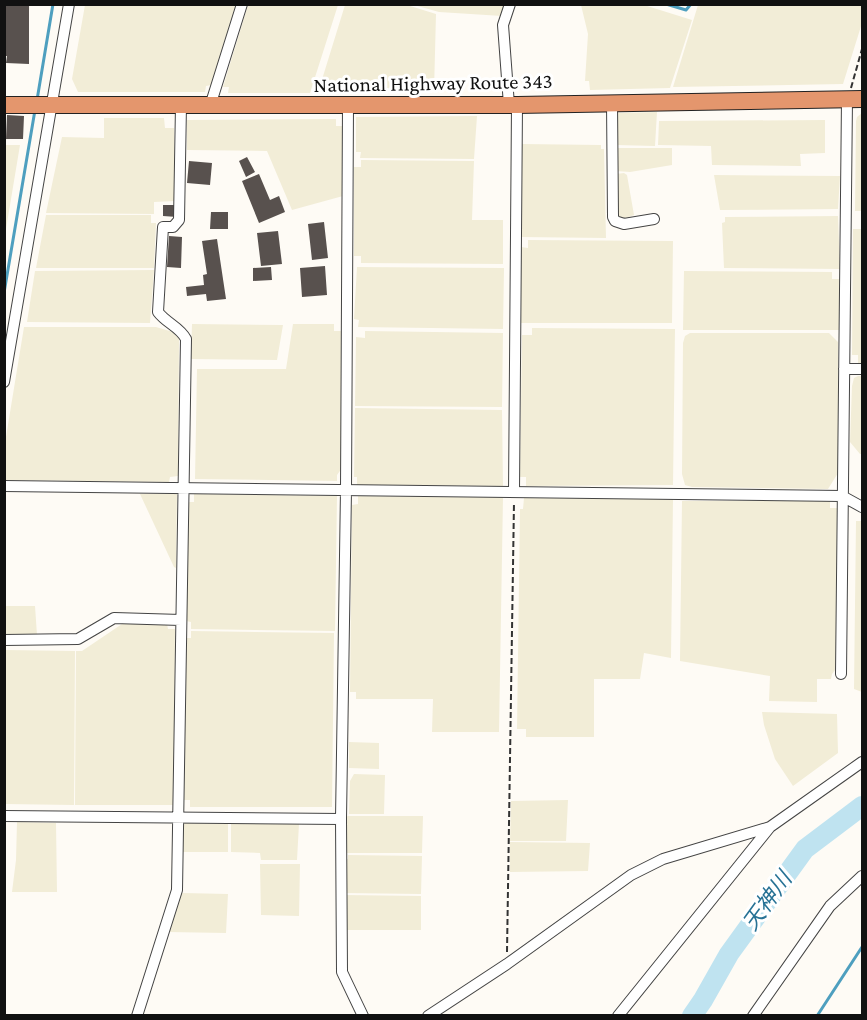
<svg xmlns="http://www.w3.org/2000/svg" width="867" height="1020" viewBox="0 0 867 1020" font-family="'Crimson Pro','Noto Sans JP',serif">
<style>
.farmland{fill:#f2edd7}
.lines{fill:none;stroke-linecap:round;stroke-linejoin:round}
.stream{stroke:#4e9fbf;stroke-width:3}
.river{stroke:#bfe3f0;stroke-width:20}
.building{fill:#58514e}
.minor-casing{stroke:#444;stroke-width:12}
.highway-casing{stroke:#222;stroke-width:18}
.path{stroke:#333;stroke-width:2;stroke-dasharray:6 3;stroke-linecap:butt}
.minor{stroke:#fff;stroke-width:10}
.highway{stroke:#e4966d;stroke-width:16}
.labels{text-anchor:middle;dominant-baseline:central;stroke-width:6;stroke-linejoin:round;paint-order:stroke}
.street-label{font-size:21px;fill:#111;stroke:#fff}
.water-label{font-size:22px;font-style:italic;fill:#277295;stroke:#fff}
</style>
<rect width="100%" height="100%" fill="#fefbf5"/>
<path class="farmland" d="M85 5H237L212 85 206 86 205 92H78L72 79Z
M248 5H338L310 93H228L229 87H223Z
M345 5H407L436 14 434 91 331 92V87L320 86Z
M414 5H506L502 16 439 12Z
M581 5H644L692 20 670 88 590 90 589 81H585L588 34Z
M698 5H862V23L843 84 673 87Z
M657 112 655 146 616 145 618 113Z
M862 113V219H861V211H855L856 121 857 117Z
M477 116 474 159 360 158 361 152H356V117Z
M104 118H164L165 128H174L175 201 154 202V214L46 213 62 137 104 138Z
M336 119V126H343V196L292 210 267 151 187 150V120Z
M825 120V153L800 154 801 166 712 165 711 146 658 145 659 121Z
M522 144 601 145V149H604L606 238 520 237Z
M5 145H20L5 235 4 145Z
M616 148H672V165L630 172 616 171Z
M361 160 474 161 472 220H503V264L361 263V256H354V167H361Z
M624 173 627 175 634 215 623 219 618 217 616 174Z
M714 175 840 176 838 209 720 210Z
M46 215H151V223H156L154 268H36Z
M838 216 840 269 724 268 722 223 725 222V217Z
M861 222H862V363H858V355H852L853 229H861Z
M528 240 673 241 672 323H521V247L528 248Z
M357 267 504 268 503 329 358 327 359 320 354 319Z
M154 270 150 323 27 322 35 271Z
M684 271 832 272V279H839V330H683Z
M192 324 283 325 277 360 191 359Z
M293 324H334V331H341L342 468 337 475V481L195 479 197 369H286Z
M24 327H156L173 332 179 338 178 476 170 477 169 482 6 480 5 443Z
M532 328 675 329 673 485 526 486V477H520L522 335H532Z
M365 331 503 333 502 407 355 406 356 337 365 338Z
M690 333H829L838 342V473L828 489 692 487 685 485 682 474 683 343 685 336Z
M858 376H862V454H860L850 442 852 386 854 378Z
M355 408 502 410 503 486 357 485V477H354Z
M140 494H177L176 568 174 567Z
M194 494 337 496 335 631 191 629V622L186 621 188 502H194Z
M358 496 503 497 499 732H432L433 699H356V692H350L352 505 358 504Z
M524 498 673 499 671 658 644 653 640 679H594V737H526V729H517L520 509H523Z
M682 501H830V508H837L836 669 832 674 831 679H817V702L769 701 770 676 680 661Z
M856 521H862V692L854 689Z
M4 606H35L37 635H5Z
M122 624H167L168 629H175L174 805H75L76 651H82Z
M191 631 334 633 332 807H190V800H184L186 638H191Z
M5 650 75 651 74 805 5 804Z
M762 712 837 714 838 753 793 786 775 759 764 725Z
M349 742 379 743V769L349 768Z
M354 774 385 775 384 814H349L350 781Z
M568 800 566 841H510L511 801Z
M347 816H423L422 853H344V823H347Z
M17 822 56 823 57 892H12L16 860Z
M182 823 228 824V852H181Z
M231 824H299L297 860H261L260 853 231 852Z
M510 842 590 843 588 871 510 872Z
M348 855 422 856 421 894 344 893V860L348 859Z
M260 864H300L299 916 261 915Z
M183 893 228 894 226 933 168 932 180 894Z
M344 895 421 896V930H345Z"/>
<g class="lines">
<path class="stream" d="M666 4 686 10 691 4
M37 100 53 4
M4 293 35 110
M817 1016 862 947"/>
<path class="river" d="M692 1016 703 1000 729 954 805 849 862 806"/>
</g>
<path class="building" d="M4 4H29V64L6 63 7 56H4Z
M7 115 24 116 23 139H6Z
M247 157 255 172 246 177 239 161Z
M189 161 212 163 210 185 187 183Z
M259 174 270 200 279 196 285 212 259 223 242 181Z
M163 205H177V217L163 216Z
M211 212H228V229H210Z
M324 222 328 258 312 260 308 224Z
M278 231 282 264 261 266 257 233Z
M169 236 182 237 181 268 167 267Z
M217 239 226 299 207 301 206 294 187 296 186 287 204 285 203 275 207 274 202 241Z
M325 266 327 295 302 297 300 268Z
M271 267 272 280 253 281V268Z"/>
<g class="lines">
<g class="minor-casing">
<path id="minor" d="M612 103 613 217 615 221 624 224 654 219
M509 105 503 25 510 4
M210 106 242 4
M348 106 346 490 341 819 342 972 363 1016
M844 369H862
M4 382 69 4
M4 486 842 496 862 507
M514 492 517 105
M4 640 78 639 114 618 181 620
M841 674 847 99
M4 816 341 819
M137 1016 177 890 186 339C180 327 166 323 158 312L163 227H173L179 220 181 105
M428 1016 507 964 631 875 663 859 770 827
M618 1016 770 827 862 762
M753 1016 830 906 862 876"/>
</g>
<g class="highway-casing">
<path id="highway" d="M4 105H517L862 99"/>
</g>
<path class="path" d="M851 88 862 49
M507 952 514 502"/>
<use href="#minor" class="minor"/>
<use href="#highway" class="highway"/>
</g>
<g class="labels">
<g class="street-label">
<text transform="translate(433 83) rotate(-1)">National Highway Route 343</text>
</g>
<g class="water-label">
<text transform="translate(767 901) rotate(-54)">天神川</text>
</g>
</g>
<rect width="867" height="1020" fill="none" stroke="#111111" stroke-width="12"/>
</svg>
